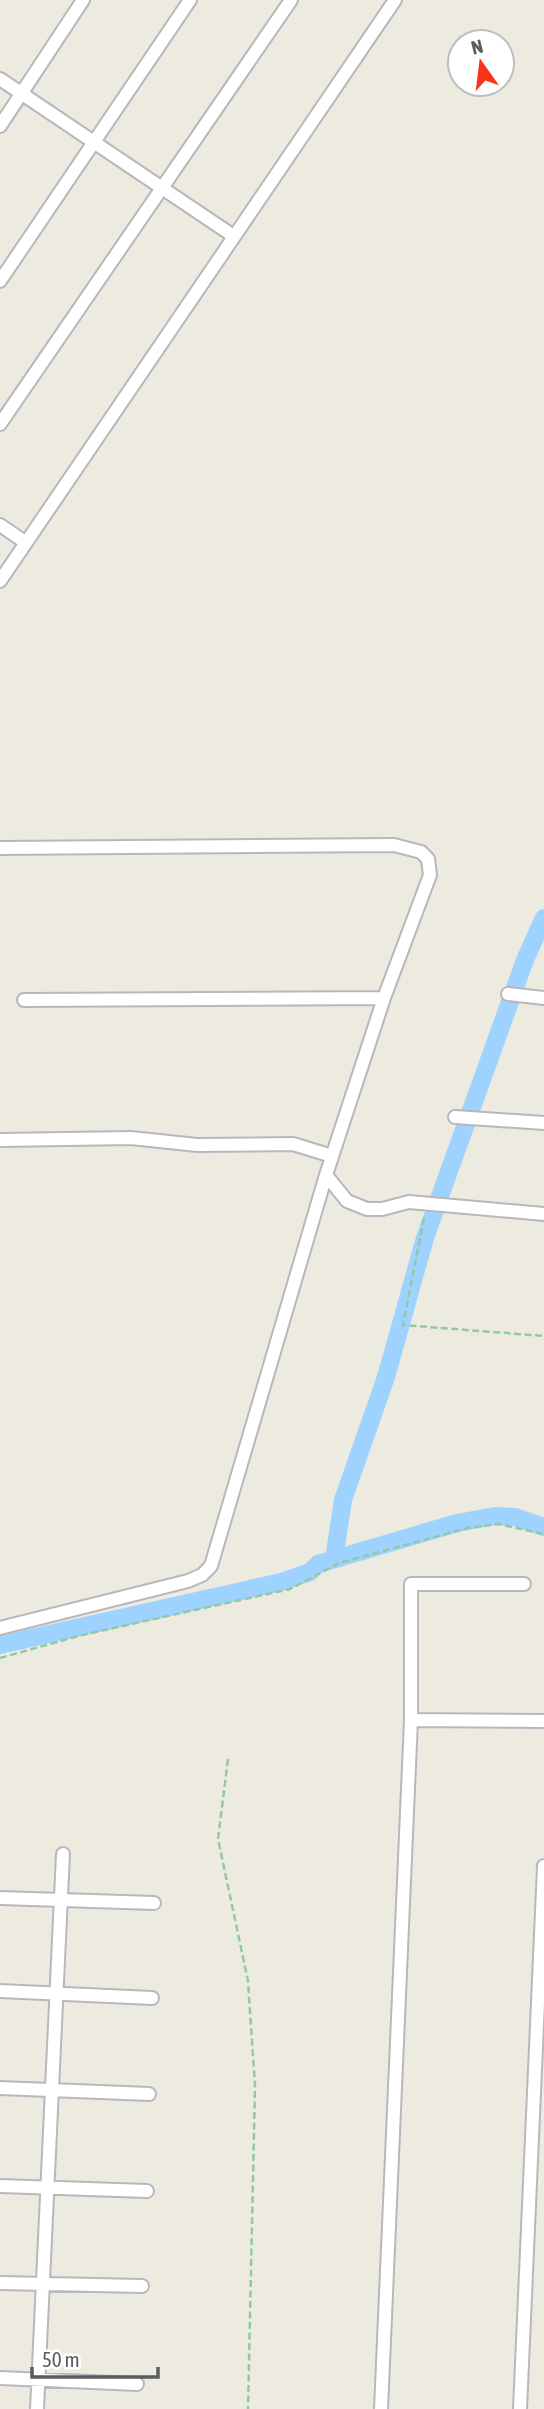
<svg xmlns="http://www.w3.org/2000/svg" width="544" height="2409" viewBox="0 0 544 2409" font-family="'Asap Condensed',sans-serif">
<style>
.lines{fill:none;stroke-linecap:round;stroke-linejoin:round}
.canal{stroke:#9ed2ff;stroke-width:18}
.minor-casing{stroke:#b6b8be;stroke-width:16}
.path{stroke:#92c9a3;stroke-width:2.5;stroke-dasharray:7 3.5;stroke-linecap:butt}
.minor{stroke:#fff;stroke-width:12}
</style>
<rect width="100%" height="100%" fill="#edebe0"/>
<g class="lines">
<path class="canal" d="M334 1559 343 1500 386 1377 425 1238 525 960 544 918
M0 1645 281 1582 310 1572 318 1564 457 1523 495 1516 515 1517 544 1527"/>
<g class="minor-casing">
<path id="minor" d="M0 79 232 235
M0 126 83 0
M0 281 190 0
M0 424 291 0
M0 525 25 542
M0 581 395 0
M0 848 394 845 421 852 428 859 430 875 384 998 326 1175 211 1566 202 1575 188 1581 0 1628
M508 994 544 998
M24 1000 384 998
M455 1117 544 1123
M0 1140 131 1138 197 1145 293 1144 332 1156
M326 1175 347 1201 367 1209H382L409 1202 544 1214
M411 1720 544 1721
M0 1898 154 1903
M0 1991 152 1998
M0 2088 149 2094
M0 2186 147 2191
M0 2283 142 2286
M0 2378 137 2384
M37 2409 63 1854
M381 2409 411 1720V1584H524
M520 2409 544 1866"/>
</g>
<path class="path" d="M424 1218 403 1325 544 1336
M0 1658 82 1635 290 1589 339 1563 468 1528 498 1524 544 1534
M228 1759 218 1839 248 1981 255 2086 248 2409"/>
<use href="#minor" class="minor"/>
</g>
<g transform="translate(481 63) rotate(346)"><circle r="33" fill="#ffffff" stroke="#bdbec0" stroke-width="2"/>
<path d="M0-5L12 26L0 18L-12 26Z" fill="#f9321a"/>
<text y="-10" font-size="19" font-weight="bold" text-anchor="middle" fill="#595d62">N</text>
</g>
<path d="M32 2367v10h126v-10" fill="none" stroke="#595d62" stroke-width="3.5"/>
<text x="42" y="2367" font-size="21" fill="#595d62" stroke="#ffffff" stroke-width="5" paint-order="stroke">50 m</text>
</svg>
